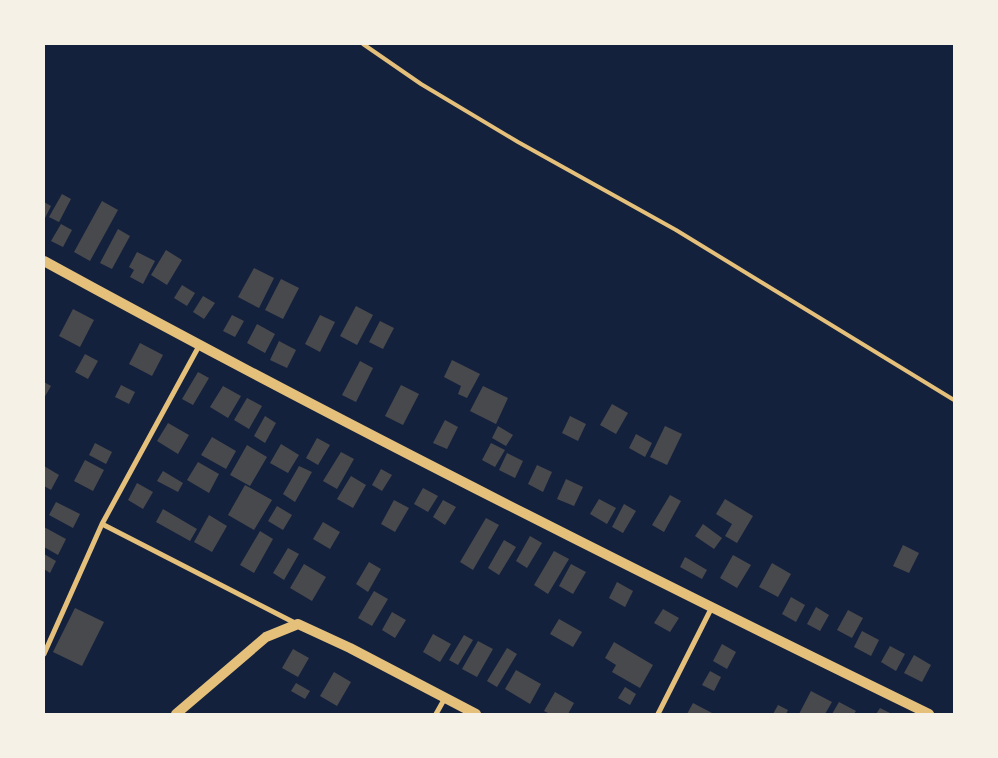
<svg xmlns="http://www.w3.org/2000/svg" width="998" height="758" viewBox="0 0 998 758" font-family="Inter,sans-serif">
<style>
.building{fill:#48494c}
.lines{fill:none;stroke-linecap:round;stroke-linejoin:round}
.service{stroke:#e5c07b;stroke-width:4}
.minor{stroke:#e5c07b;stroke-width:5}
.secondary{stroke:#e5c07b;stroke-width:10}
</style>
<rect width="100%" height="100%" fill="#14213d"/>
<path class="building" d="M62 194 71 199 59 222 49 217Z
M102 201 118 210 90 261 74 252Z
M44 202 51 206 44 220Z
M61 224 72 230 63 247 51 241Z
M118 229 130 236 112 269 100 263Z
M166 250 182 260 167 285 151 275Z
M137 252 155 261 143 284 130 277 134 270 129 267Z
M254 268 274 278 259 308 238 297Z
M281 279 299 288 283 319 265 310Z
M182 285 195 293 187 306 174 298Z
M203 296 215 303 204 319 193 312Z
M356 306 373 315 357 345 340 336Z
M73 309 94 320 80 347 59 336Z
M232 315 244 321 235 337 223 331Z
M320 315 335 322 320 352 305 344Z
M380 321 394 328 383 349 369 342Z
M257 324 275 334 265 353 247 343Z
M279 341 296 350 287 368 270 360Z
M140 343 163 355 152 376 129 364Z
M85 354 98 361 88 379 75 372Z
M452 360 480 374 467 398 458 394 461 386 444 377Z
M360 361 373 368 356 402 342 395Z
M198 372 209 378 193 405 182 399Z
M44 382 51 386 44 398Z
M121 385 135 392 129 404 115 397Z
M401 385 419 394 403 425 385 416Z
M223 386 241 396 228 418 210 407Z
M483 386 508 398 496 424 470 411Z
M247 398 262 406 249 429 234 420Z
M612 404 628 413 616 434 600 425Z
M265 416 276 423 265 443 254 436Z
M570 416 586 424 578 441 562 433Z
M445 420 458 427 447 449 433 443Z
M168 423 189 435 178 454 157 441Z
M498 426 513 435 506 446 492 438Z
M665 426 682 434 667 465 650 457Z
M636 434 652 443 645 457 629 448Z
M212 437 236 451 226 469 201 455Z
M317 438 330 445 318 465 306 458Z
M95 443 112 452 106 464 89 455Z
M491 443 505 450 495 467 482 460Z
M281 444 299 455 288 473 270 463Z
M247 445 267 457 250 486 230 475Z
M341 452 354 459 337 489 323 481Z
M507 453 523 461 515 478 499 470Z
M85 460 104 470 93 491 74 481Z
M198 462 219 474 209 493 187 480Z
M537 465 552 472 543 492 528 484Z
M44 466 59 475 51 490 44 486Z
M299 466 312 472 295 502 283 494Z
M381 469 392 475 382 491 372 485Z
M163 471 183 483 178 492 157 481Z
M351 476 366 485 353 508 337 499Z
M566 479 583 487 574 506 557 499Z
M137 483 153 492 143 509 128 500Z
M245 485 272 500 254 530 228 515Z
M423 488 438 496 428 512 414 504Z
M670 495 681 501 664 532 652 525Z
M599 499 616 508 607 524 590 514Z
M725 499 753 516 737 543 725 536 732 524 716 514Z
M394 500 409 508 395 532 381 524Z
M443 500 456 507 445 525 433 517Z
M56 502 80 514 73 528 49 515Z
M624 504 636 511 623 533 612 527Z
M277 506 292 515 283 530 268 521Z
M163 509 197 529 190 541 156 522Z
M209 515 227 526 212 552 194 542Z
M486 518 499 525 473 570 460 562Z
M323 522 340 532 330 549 313 539Z
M703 524 722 538 714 549 695 536Z
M44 527 66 539 58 555 44 547Z
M260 531 273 539 254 573 240 565Z
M530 536 542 543 527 568 516 561Z
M504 540 516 547 499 575 488 568Z
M903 545 919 553 909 573 893 566Z
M288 548 299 554 284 580 273 573Z
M554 551 569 559 548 594 534 585Z
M44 554 56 561 50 573 44 569Z
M733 555 751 565 737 588 720 578Z
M685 557 707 570 702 579 680 567Z
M369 562 381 569 368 592 356 584Z
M772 563 791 574 778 597 759 587Z
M304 564 326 577 312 601 290 588Z
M571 564 586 572 573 594 559 586Z
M617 582 633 591 625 607 609 598Z
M374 591 388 599 372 626 358 618Z
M791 597 805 605 796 622 782 614Z
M816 607 829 615 820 631 807 624Z
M75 608 104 622 82 666 53 652Z
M663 609 679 618 670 632 654 623Z
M848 610 863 618 852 638 837 630Z
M392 612 406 620 395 638 382 630Z
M559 619 582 632 573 647 550 634Z
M862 631 879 640 871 656 854 647Z
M433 634 451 644 440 662 423 652Z
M464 635 473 640 458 665 449 660Z
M478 641 493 649 477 677 462 669Z
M614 642 653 665 640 688 612 672 616 665 605 658Z
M722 644 736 652 727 669 713 661Z
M890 646 905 654 896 671 881 662Z
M507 648 517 654 497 687 487 681Z
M293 649 309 658 298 677 282 668Z
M914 655 931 665 922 682 904 673Z
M516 670 541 684 530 704 505 689Z
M710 671 721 677 714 691 702 685Z
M334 672 351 682 337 706 320 696Z
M296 683 310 691 305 699 291 691Z
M625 687 636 694 630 705 618 698Z
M811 691 832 702 825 714H799Z
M555 692 574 703 568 714H550L544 711Z
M839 702 856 711 854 714H832Z
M693 703 712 713 711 714H687Z
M778 705 788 710 786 714H773Z
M880 708 892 714H876Z"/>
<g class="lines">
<path class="service" d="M363 44 421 84 518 142 676 230 954 400"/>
<path class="minor" d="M102 524 297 624
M44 654 102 524 199 346
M436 714 445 698
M658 714 711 609"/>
<path class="secondary" d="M44 261C334 420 631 569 929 714
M176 714 266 637 298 624 350 648 476 714"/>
</g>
<rect width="998" height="758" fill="none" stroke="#f6f1e7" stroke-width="90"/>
</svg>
